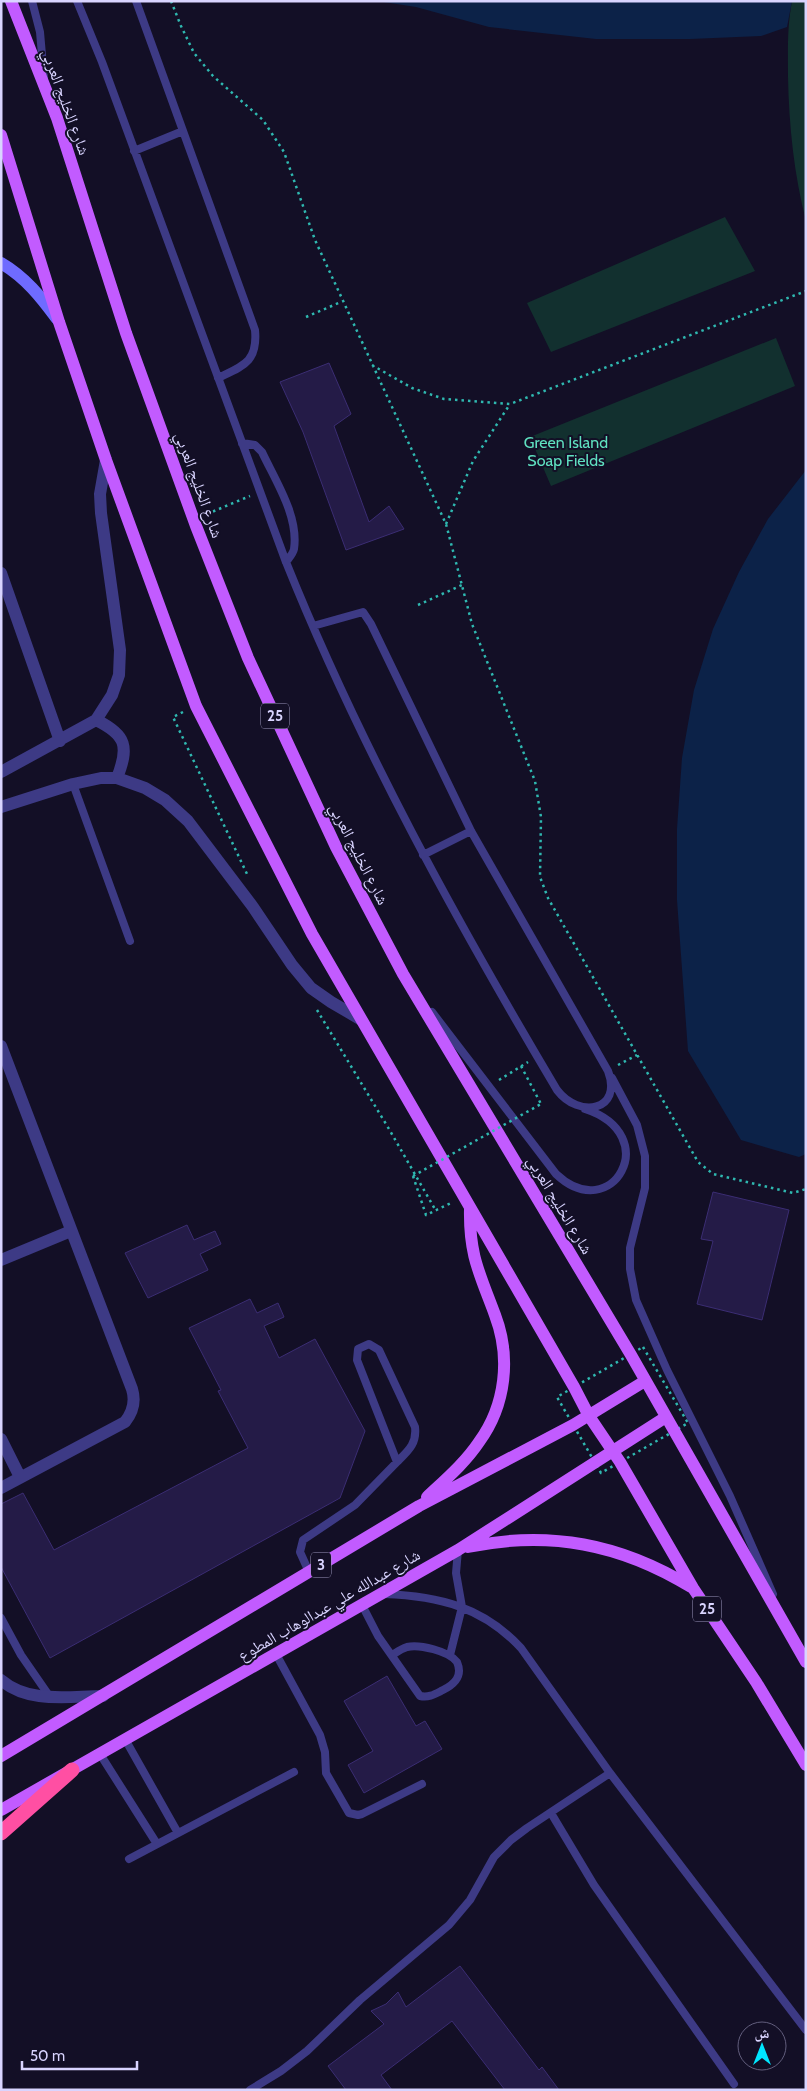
<svg xmlns="http://www.w3.org/2000/svg" width="807" height="2091" viewBox="0 0 807 2091" font-family="Cabin,'Noto Naskh Arabic',sans-serif">
<style>
.green{fill:#12302f}
.water{fill:#0c2248}
.building{fill:#241b47;stroke:#3b2d73}
.lines{fill:none;stroke-linecap:round;stroke-linejoin:round}
.path{stroke:#2fb8b0;stroke-width:2.5;stroke-dasharray:2.5 4;stroke-linecap:butt}
.lane{stroke:#3d3a85;stroke-width:8}
.street{stroke:#3d3a85;stroke-width:12}
.secondary{stroke:#6f6bff;stroke-width:12}
.primary{stroke:#c25bff;stroke-width:12}
.highway{stroke:#ff4fa3;stroke-width:15}
.path-bridge{stroke:#2fb8b0;stroke-width:2.5;stroke-dasharray:2.5 4;stroke-linecap:butt}
.labels{text-anchor:middle;dominant-baseline:central;stroke-width:4;stroke-linejoin:round;paint-order:stroke}
.shield{fill:#130f26;stroke:#9e99be;stroke-width:1}
.shield-label{font-size:15px;font-weight:bold;fill:#d9d4ff}
.street-label{font-size:16px;fill:#d9d4ff;stroke:#130f26}
.park-label{font-size:16px;fill:#5fe0c0;stroke:#130f26}
</style>
<rect width="100%" height="100%" fill="#130f26"/>
<path class="green" d="M792 1H806V221C794 174 789 126 788 77 788 50 787 28 792 1Z
M725 217 755 271 551 352 527 303Z
M776 338 795 386 551 486 530 437Z"/>
<path class="water" d="M377 1H792L787 27 761 36 690 39H596L489 27 416 7Z
M806 470V1154L799 1157 741 1140 688 1051 677 900V829L682 758 694 690 713 629 739 572 768 519Z"/>
<path class="building" d="M329 363 351 414 334 426 369 522 389 506 404 529 346 550 303 432 280 382Z
M713 1192 789 1210 762 1320 697 1304 713 1241 701 1239Z
M187 1225 194 1240 215 1231 221 1244 200 1254 208 1270 148 1298 125 1253Z
M250 1299 257 1313 278 1303 284 1317 264 1326 279 1358 315 1339 365 1431 340 1498 50 1658 1 1567V1504L23 1493 54 1550 248 1448 218 1391 221 1390 189 1328Z
M387 1676 416 1726 425 1721 442 1749 364 1793 348 1765 373 1751 344 1701Z
M460 1966 539 2070 542 2067 559 2090H505L452 2021 381 2075 392 2090H346L328 2066 384 2024 371 2011 386 2004 398 1992 406 2007Z"/>
<g class="lines">
<path class="path" d="M171 1 181 26 194 53 213 76 263 120 284 152 315 240 446 524 472 624 535 781 541 817 540 877 548 898 698 1162 713 1174 793 1193 806 1189
M306 317 341 302
M372 365 412 388 444 399 510 404 806 291
M207 514 250 496
M446 524 473 461 510 404
M418 605 462 585
M183 712 173 717 247 874
M317 1010 389 1129 436 1211
M618 1065 637 1055
M521 1066 541 1104
M499 1080 528 1062
M413 1176 426 1215 451 1203
M643 1347 688 1423 601 1473 557 1397Z"/>
<path class="lane" d="M32 1 40 32 44 78
M77 1 102 62 286 562C360 746 456 920 557 1090 579 1119 623 1111 608 1071L471 831 371 624 363 612 313 626
M136 1 255 330C258 362 243 366 218 378
M134 151 183 131
M242 443 255 445 262 452C275 480 299 516 294 549 293 554 289 558 286 562
M73 784 130 941
M423 855 471 831
M432 1012 556 1174C612 1227 665 1135 585 1109
M612 1078 637 1125 645 1156V1188L630 1248V1269L636 1300 667 1370 730 1496 773 1594
M369 1344 379 1350 415 1427C417 1444 408 1451 397 1462L357 1360 358 1349Z
M309 1572 300 1552 303 1540 355 1505 397 1462
M384 1594C439 1596 483 1607 521 1648L610 1773 806 2030
M362 1605 378 1636 420 1696C429 1698 435 1694 443 1690 455 1684 463 1676 457 1662 449 1651 419 1644 407 1647 401 1649 397 1652 392 1655
M1 1618 21 1655 50 1697
M276 1654 320 1735 325 1752 326 1773 349 1813 358 1815 362 1814 422 1784
M450 1655 462 1607 456 1573 458 1550
M125 1739 178 1833
M100 1754 157 1844
M551 1813 594 1885 734 2084
M129 1859 294 1772
M250 2090 281 2071 307 2051 360 2000 449 1925 470 1900 494 1857 511 1840 527 1828 610 1773"/>
<path class="street" d="M1 573 60 741
M96 720C127 735 129 747 117 778
M1 772 96 720 112 695 119 675 120 650 101 513 100 494 106 460
M1 807 73 784 101 778H117L145 788 165 800 188 821 253 907 292 965 311 988 331 1002 360 1019
M1 1046 132 1389C136 1402 133 1412 125 1422L1 1488
M1 1260 71 1231
M1 1439 20 1477
M1 1680C29 1704 69 1696 103 1696"/>
<path class="secondary" d="M1 263C25 277 41 297 57 319"/>
<path class="primary" d="M11 1 57 118 126 333 196 526 248 658 336 847 403 974 631 1355 806 1662
M1 135 59 322 106 460 196 706 312 934 574 1387 589 1416 620 1462 693 1588 756 1682 806 1765
M427 1497C445 1480 465 1463 479 1442 506 1405 511 1357 495 1315 480 1274 469 1256 470 1209
M468 1547C549 1530 621 1544 691 1587
M1 1756 419 1506 573 1425 645 1381
M1 1810 458 1550 666 1417"/>
<path class="highway" d="M1 1833 72 1770"/>
<path class="path-bridge" d="M413 1176 541 1104"/>
</g>
<g class="labels">
<g class="shield">
<rect x="261" y="703.5" width="28" height="25" rx="4"/>
<rect x="311" y="1552.5" width="20" height="25" rx="4"/>
<rect x="693" y="1596.5" width="28" height="25" rx="4"/>
</g>
<g class="shield-label">
<text x="275" y="716">25</text>
<text x="321" y="1565">3</text>
<text x="707" y="1609">25</text>
</g>
<g class="street-label">
<text transform="translate(66 102) rotate(70)">شارع الخليج العربي</text>
<text transform="translate(199 485) rotate(70)">شارع الخليج العربي</text>
<text transform="translate(359 854) rotate(63)">شارع الخليج العربي</text>
<text transform="translate(560 1205) rotate(59)">شارع الخليج العربي</text>
<text transform="translate(329 1605) rotate(-30)">شارع عبدالله علي عبدالوهاب المطوع</text>
</g>
<g class="park-label">
<text x="566" y="442">Green Island<tspan x="566" dy="18">Soap Fields</tspan></text>
</g>
</g>
<rect width="807" height="2091" fill="none" stroke="#d9d4ff" stroke-width="5"/>
<g transform="translate(762 2046)"><circle r="24" fill="#130f26" stroke="#625e7d"/>
<path d="M0-4L9 19L0 12L-9 19Z" fill="#00e5ff"/>
<text y="-8" font-size="14" font-weight="bold" text-anchor="middle" fill="#d9d4ff">ش</text>
</g>
<path d="M22 2061v8h115v-8" fill="none" stroke="#d9d4ff" stroke-width="2.5"/>
<text x="30" y="2061" font-size="15" fill="#d9d4ff" stroke="#130f26" stroke-width="4" paint-order="stroke">50 m</text>
</svg>
